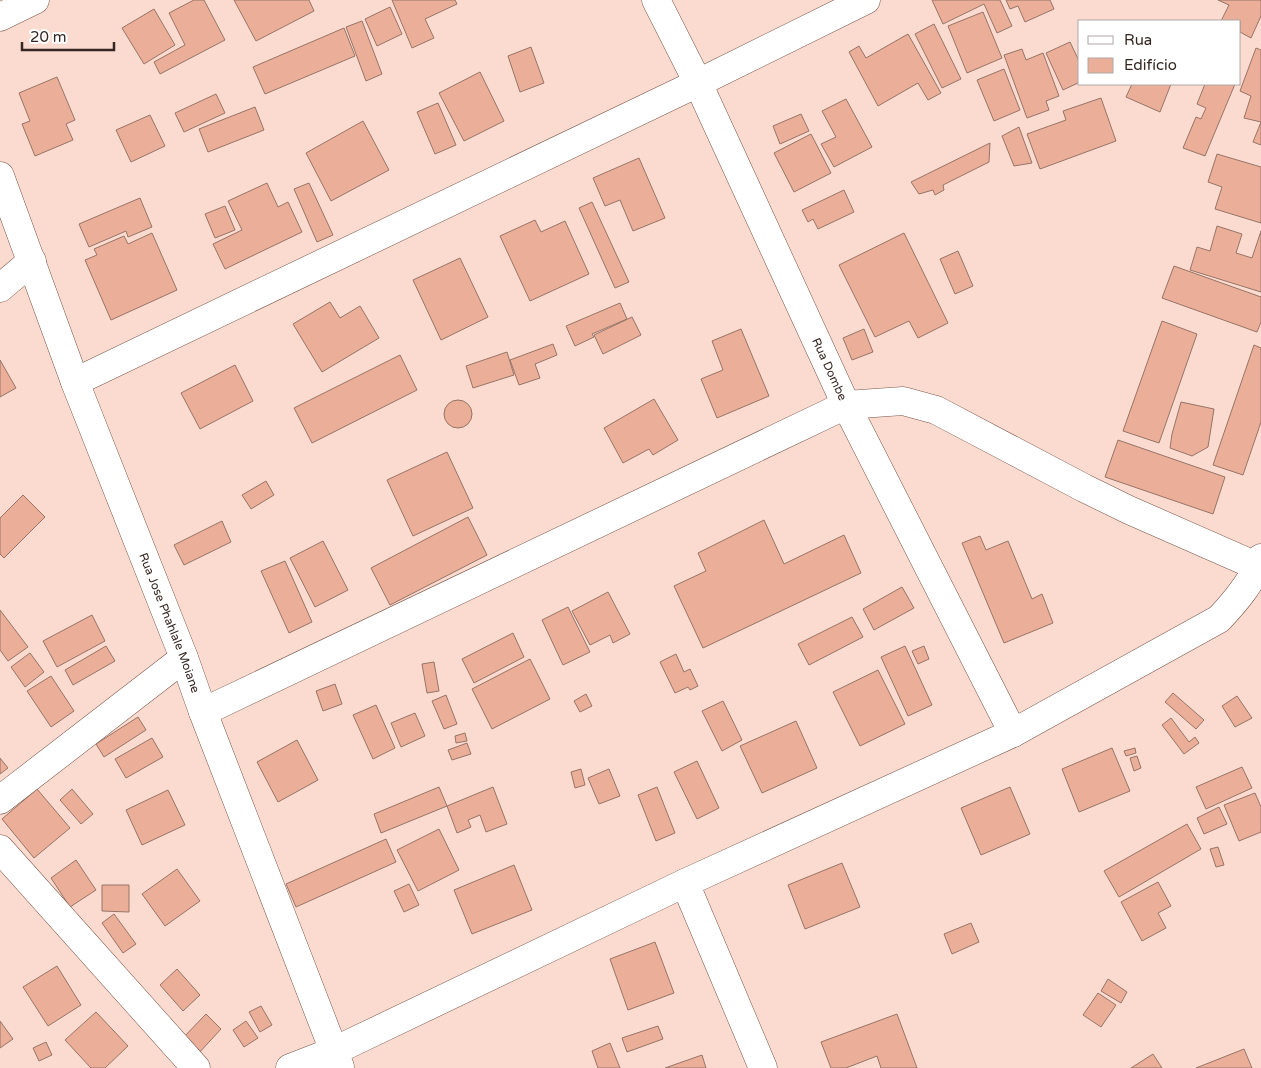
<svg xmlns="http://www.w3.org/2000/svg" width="1261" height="1068" viewBox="0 0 1261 1068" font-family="'Varela Round',sans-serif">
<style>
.building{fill:#ebaf99;stroke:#977467}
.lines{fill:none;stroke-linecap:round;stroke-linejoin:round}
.minor-casing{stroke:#78574b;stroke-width:29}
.tertiary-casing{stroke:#78574b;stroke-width:29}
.minor{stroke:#fff;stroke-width:28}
.tertiary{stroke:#fff;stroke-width:28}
.labels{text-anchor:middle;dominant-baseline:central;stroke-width:5;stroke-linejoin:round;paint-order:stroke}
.street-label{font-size:12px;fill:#352621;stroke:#fff}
</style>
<rect width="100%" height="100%" fill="#fbdbd0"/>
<path class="building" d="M194 0H204L225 40 160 74 154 62 185 45 169 13Z
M234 0H309L314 11 256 41Z
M392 0H455L457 4 425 19 434 38 412 48Z
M932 0H1000L1012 26 997 33 984 4 943 24Z
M1006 0H1050L1054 9 1025 22 1018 6 1010 9Z
M1218 0H1261V16L1251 38 1240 32V21H1221L1229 5Z
M390 7 402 34 377 46 365 19Z
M154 9 175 45 144 64 122 28Z
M983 12 1002 58 967 73 948 26Z
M362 21 382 74 366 81 346 27Z
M934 24 961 79 942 88 915 34Z
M344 28 355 56 265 94 253 67Z
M908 34 941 93 928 100 918 83 878 106 849 52 859 46 866 58Z
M1070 42 1080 63V82L1063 90 1046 53Z
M531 47 544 83 520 92 508 56Z
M1256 48 1261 50V145L1253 142 1261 122 1244 118 1251 96 1240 91Z
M1022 49 1026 60 1043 53 1059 96 1046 101 1049 110 1027 118 1004 55Z
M1004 69 1020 110 994 121 977 80Z
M480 72 504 121 464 141 439 93Z
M57 77 75 120 66 124 73 140 35 156 22 124 30 121 19 93Z
M1132 84H1171L1160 112 1126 97Z
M1205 84H1235L1205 156 1183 148 1196 117 1201 119 1206 108 1197 104Z
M216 94 225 113 184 132 175 113Z
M1101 98 1116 141 1040 169 1027 134 1066 120 1063 111Z
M846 99 872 147 834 167 821 144 836 137 822 111Z
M438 103 456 145 435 154 417 112Z
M255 107 264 130 208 152 199 129Z
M801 114 809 131 780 144 773 126Z
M150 115 165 146 131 162 116 130Z
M363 121 389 170 331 201 306 153Z
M1019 127 1032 163 1014 166 1002 136Z
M811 134 831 173 794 192 774 153Z
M990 143 989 162 943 185 944 190 935 195 933 190 919 194 911 182Z
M1217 154 1261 167V223L1215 209 1222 187 1208 182Z
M639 158 665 218 633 231 620 200 605 206 593 178Z
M267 183 278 207 288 202 302 232 225 269 213 244 242 230 228 201Z
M309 183 333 235 317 242 294 189Z
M844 190 854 212 818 229 813 219 808 222 802 210Z
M140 198 152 227 128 237 126 231 89 247 79 224Z
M592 202 629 282 615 288 579 208Z
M225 206 235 230 215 238 205 214Z
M535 220 541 232 565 221 589 274 530 301 500 236Z
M1217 226 1242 234 1236 253 1252 258 1261 231V292L1190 270 1197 247 1210 251Z
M152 233 177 290 111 320 85 260 97 255 94 249 124 236 128 244Z
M904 233 948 323 918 338 909 321 875 337 839 265Z
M958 251 973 286 955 294 940 259Z
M460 258 488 317 441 340 413 280Z
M1174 266 1261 297V322L1257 332 1162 298Z
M330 302 340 318 360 306 379 338 322 372 293 324Z
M620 303 627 319 592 334 594 337 575 346 566 326Z
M632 317 641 335 603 354 594 335Z
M1162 321 1197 334 1159 443 1123 431Z
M741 329 769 396 717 418 701 379 723 370 712 341Z
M864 329 873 352 852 360 843 338Z
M553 344 557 355 535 364 540 378 519 385 510 360Z
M1254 345 1261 348V422L1243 475 1213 465Z
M507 352 514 375 473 388 466 366Z
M400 355 417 390 312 443 294 408Z
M0 360 16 388 0 397Z
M235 365 253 401 200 429 181 393Z
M654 399 678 440 653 455 649 449 623 463 604 428Z
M444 414a14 14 0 1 1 28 0a14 14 0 1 1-28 0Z
M1181 402 1214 409 1208 447 1192 456 1170 448 1172 434Z
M1118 440 1225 477 1213 514 1105 477Z
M447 452 473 508 413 536 387 480Z
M266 481 274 495 251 509 242 495Z
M23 495 45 517 4 558 0 554V518Z
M468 517 487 555 390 605 371 568Z
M764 520 784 564 844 535 861 573 703 648 674 586 706 571 698 553Z
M222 521 231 542 184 565 174 545Z
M980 536 986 550 1008 541 1032 599 1042 594 1053 623 1004 643 962 543Z
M323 541 348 590 315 607 290 558Z
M285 561 312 622 289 633 261 571Z
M902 587 914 608 874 630 863 609Z
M608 592 630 634 613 643 610 635 590 645 572 611Z
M568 607 590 652 563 665 542 620Z
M0 610 28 647 8 661 0 650Z
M92 615 105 641 57 667 43 641Z
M852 617 863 637 809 665 798 644Z
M513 633 524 657 474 683 462 659Z
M106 646 115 661 73 685 65 670Z
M905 646 932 705 908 716 881 657Z
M924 646 929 659 918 664 912 651Z
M30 653 44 672 25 687 11 667Z
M676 654 684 672 690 669 698 686 690 690 688 687 675 693 660 662Z
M530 659 550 699 492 729 472 689Z
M434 662 439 691 427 693 422 664Z
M878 670 905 724 860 746 833 692Z
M51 676 74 711 51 727 27 691Z
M335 684 342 704 323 711 316 691Z
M1173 693 1204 720 1196 729 1165 702Z
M586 694 592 706 580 712 574 701Z
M446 695 457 724 444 729 432 701Z
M1237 696 1252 718 1235 727 1222 706Z
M723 701 742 740 722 751 702 711Z
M376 705 395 748 373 759 353 715Z
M415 713 425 736 401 747 391 723Z
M138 717 146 730 104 757 96 744Z
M1171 718 1189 742 1195 737 1199 743 1184 754 1162 725Z
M796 721 817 768 762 793 740 746Z
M465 733 467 741 456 743 455 736Z
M152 738 163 757 126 778 115 759Z
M297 740 318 780 278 802 257 762Z
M467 743 471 754 452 760 448 750Z
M1112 748 1130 791 1079 812 1062 769Z
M1135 748 1136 753 1126 756 1124 751Z
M1137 756 1141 768 1134 771 1130 758Z
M0 758 8 768 0 774Z
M697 761 719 808 697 819 674 772Z
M1242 767 1252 788 1206 809 1196 787Z
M581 769 585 785 575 788 571 772Z
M609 769 620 796 599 804 588 778Z
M439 787 447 806 381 833 374 814Z
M493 787 507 824 486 832 480 815 468 820 471 827 457 833 447 806Z
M657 787 675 833 656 841 638 795Z
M1010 787 1030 834 981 855 961 808Z
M37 789 70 828 34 858 2 819Z
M72 789 93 814 81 824 60 800Z
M168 790 185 825 142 845 126 810Z
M1255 793 1261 807V832L1239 841 1224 805Z
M1219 807 1227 824 1204 834 1197 818Z
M1187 824 1201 849 1119 897 1104 871Z
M439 829 459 870 418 891 397 850Z
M386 839 396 862 296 907 286 884Z
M1218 847 1224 865 1216 867 1210 849Z
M76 860 96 890 70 907 51 878Z
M842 863 860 907 805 929 788 885Z
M514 865 532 910 472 934 454 890Z
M177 869 200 901 165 926 142 894Z
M1158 882 1171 906 1158 913 1166 928 1142 941 1121 902Z
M409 884 419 905 404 912 394 891Z
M102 885H129V912L102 911Z
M114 914 136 944 123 953 102 923Z
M971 923 979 942 952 954 944 934Z
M655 942 674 993 628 1010 610 959Z
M57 966 81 1005 48 1026 23 987Z
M177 969 200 995 183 1011 160 985Z
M1108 979 1127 992 1121 1003 1101 991Z
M1098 993 1116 1005 1101 1027 1083 1015Z
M261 1006 272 1025 260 1032 249 1012Z
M96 1012 128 1046 105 1068H91L65 1040Z
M206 1014 221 1029 198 1054 182 1039Z
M897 1014 917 1068H881L877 1056 846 1068H831L821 1042Z
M0 1021 13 1039 0 1048Z
M246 1021 258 1038 244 1047 233 1030Z
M658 1026 663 1039 627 1052 622 1038Z
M46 1042 52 1055 39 1061 33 1048Z
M610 1043 620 1068H598L592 1051Z
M1244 1049 1252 1068H1196Z
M1153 1054 1162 1068H1131Z
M702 1055 706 1068H665Z"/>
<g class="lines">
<g class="minor-casing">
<g id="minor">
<path d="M0 17 35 0"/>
<path id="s1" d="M0 176 75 382 184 658 203 712 340 1067"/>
<path d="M0 288 32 261"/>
<path d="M75 382 698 83 866 0"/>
<path d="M203 712 846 405 903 401 936 410 1084 488 1129 510 1261 568"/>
<path d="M0 800 184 658"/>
<path d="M0 849 196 1068"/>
<path d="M685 883 763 1068"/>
<path d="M290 1068 334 1051 685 883 1013 733 1219 619C1236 601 1253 581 1261 558"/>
</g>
</g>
<g class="tertiary-casing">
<g id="tertiary">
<path id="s2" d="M656 0 698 83 846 405 1013 733"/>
</g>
</g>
<use href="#minor" class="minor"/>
<use href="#tertiary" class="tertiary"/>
</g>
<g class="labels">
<g class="street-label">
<text stroke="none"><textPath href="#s2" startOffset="408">Rua Dombe</textPath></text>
<text stroke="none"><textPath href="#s1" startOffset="478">Rua Jose Phahlale Moiane</textPath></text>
</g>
</g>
<rect x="1078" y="20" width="162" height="65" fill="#ffffff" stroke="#aea8a6"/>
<rect x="1088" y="36" width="25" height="8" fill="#ffffff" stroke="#aea8a6"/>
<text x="1124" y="45" font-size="15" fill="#352621">Rua</text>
<rect x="1088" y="58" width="25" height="15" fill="#ebaf99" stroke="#aea8a6"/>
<text x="1124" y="70" font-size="15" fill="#352621">Edifício</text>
<path d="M22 42v8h92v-8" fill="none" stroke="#352621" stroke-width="2.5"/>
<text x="30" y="42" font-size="15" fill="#352621" stroke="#ffffff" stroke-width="4" paint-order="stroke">20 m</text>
</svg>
